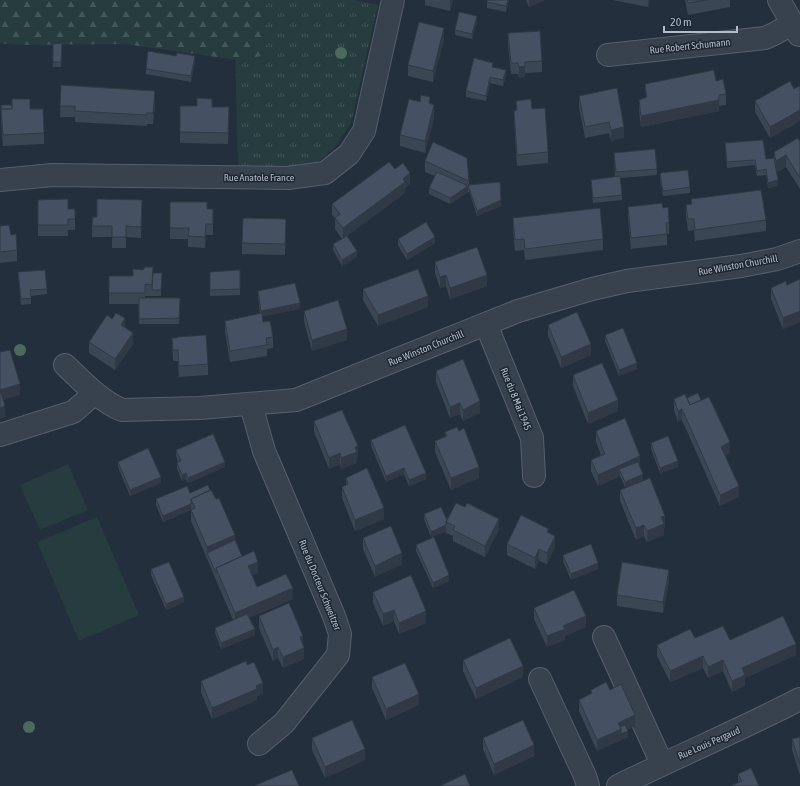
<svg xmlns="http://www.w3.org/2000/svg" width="800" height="786" viewBox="0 0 800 786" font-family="'Asap Condensed',sans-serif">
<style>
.grass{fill:url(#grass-tufts)}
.forest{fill:url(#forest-firs)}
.garden{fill:#263c3f}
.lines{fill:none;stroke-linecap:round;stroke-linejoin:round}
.minor-casing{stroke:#565f6c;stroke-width:24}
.minor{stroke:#38414e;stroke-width:22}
.tree{fill:#4b6a5d}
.wall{fill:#3b4654}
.shaded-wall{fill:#303945}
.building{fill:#455162;stroke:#303945}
.labels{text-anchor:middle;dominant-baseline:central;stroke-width:3;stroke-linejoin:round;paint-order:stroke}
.street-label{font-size:10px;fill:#b4bcc9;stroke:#1d2633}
</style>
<defs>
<pattern id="grass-tufts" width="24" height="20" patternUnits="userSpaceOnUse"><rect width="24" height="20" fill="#263c3f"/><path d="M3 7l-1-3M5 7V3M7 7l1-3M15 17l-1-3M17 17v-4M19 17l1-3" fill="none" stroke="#435659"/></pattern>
<pattern id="forest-firs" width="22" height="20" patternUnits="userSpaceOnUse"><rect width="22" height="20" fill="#263c3f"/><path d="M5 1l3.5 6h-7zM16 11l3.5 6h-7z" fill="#435659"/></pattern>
</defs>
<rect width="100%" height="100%" fill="#242f3e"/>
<path class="grass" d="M234 0H355L378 5 351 123 335 147 313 166 238 168Z"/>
<path class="forest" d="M0 0H267V53L245 61 125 44 17 45 0 43Z"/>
<path class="garden" d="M68 464 88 510 40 530 20 485Z
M97 517 139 615 79 641 37 542Z"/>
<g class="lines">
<g class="minor-casing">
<path id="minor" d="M779 0 799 35
M608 55 765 38 774 34 792 24
M0 180 52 175 288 178 325 173 349 154 364 131 393 0
M486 324 532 438 534 476
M65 365C82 381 100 401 122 410L200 408 296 400 518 311 592 289 627 281 741 266 777 259 800 251
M251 405 264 451 334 616 340 634 338 655 284 723 259 744
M0 435 73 412 95 393
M604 637 662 764
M540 679 585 776 588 786
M618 786C678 756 740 730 800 699"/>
</g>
<use href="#minor" class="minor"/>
</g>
<g class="tree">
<circle cx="341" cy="53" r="6"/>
<circle cx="20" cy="350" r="6"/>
<circle cx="29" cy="727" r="6"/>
</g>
<path class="wall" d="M425 0H453L450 11 425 5Z
M509 0 506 12 487 8V2Z
M526 0H545L529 7Z
M612 0H650L648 7Z
M685 0H730V7L688 15Z
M477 22 472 39 455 35V30Z
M508 33 542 61V72L525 73V77L519 78 518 74H511L508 45Z
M444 39 433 82 408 76V65Z
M62 43 61 67H53V44Z
M176 56 195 62 191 82 146 74V69Z
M493 67 506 75 503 86 490 83 486 101 466 97V91Z
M716 81 726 94V105L719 106V111L641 127 639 111V100L646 98 645 84Z
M61 85 155 102 153 124H147V126L75 122V117H60Z
M800 87V121L770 138 755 112V101Z
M617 88 624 138 611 141 609 133 585 138 579 107V96Z
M516 101 532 109 548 152V163L517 166 514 122V111H516Z
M430 104 434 118 425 153 400 146V135Z
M180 106 212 107 229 118 228 144 180 143Z
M1 109H30L44 133V144L3 146 1 120Z
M800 142V189L786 167 777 172 778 186 768 188 766 175 757 176 755 165 727 168 725 143 766 159 774 158V152Z
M614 153 657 169V175L620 178 622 195V200L593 203 591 180 615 177Z
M425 161 469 181V185L501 206 477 216 469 191V192H468L450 204 429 194V188L435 176 425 172Z
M395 169 410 184 405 188V193L347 236 357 257 342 266 333 250V244L342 239 335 229V218L332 215V204Z
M660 173 690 187V193L663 196 660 179Z
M691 199 766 220V231L695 241 694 230 688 231 686 216V205L691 204Z
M38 200 68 209H75V230H68V236H38Z
M142 200 141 238 126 237V248H112V237H92V226L97 217Z
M170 202 207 209H213V235H206L205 248 188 247V239H170Z
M628 207 663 208 669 222V234H667V245L631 249 628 218Z
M513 218 603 239V250L525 260 524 250 515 251 513 229Z
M286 219 285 255 242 254V243Z
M0 226 11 235 17 250V261L0 263Z
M398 239 435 243 407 260 398 245Z
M435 262 487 286 450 299 446 286 440 288 435 273Z
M240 270V295L210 296V272Z
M18 272 47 289V294L31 296V304L21 305Z
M153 273H162L161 296H145V298H180L179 324H139V304H109V276H133Z
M800 279V322L783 329 771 299V288L787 285Z
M363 289 428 307 378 326 363 300Z
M258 291 300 309 262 316 263 322 273 337V348L267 349V356L230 362 225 332V321L260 314 258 297Z
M304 311 347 340 312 351 304 322Z
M548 325 591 355 561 368 548 336Z
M125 328 133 344 115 370 89 353V342Z
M605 335 637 369 619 376 605 341Z
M172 338 208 364V375L179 377 178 361H173Z
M436 371 480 413 463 421 460 414 450 418 436 382Z
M573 375 618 411 588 424 573 386Z
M687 398 730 453 725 456 739 497 720 506 682 420 678 422 674 410V399Z
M314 421 358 457H357V463L341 469 340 464 329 469 314 432Z
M596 431 640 467 643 480 625 487 620 476 598 486 591 471V460L601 455 596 442Z
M445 432 479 478 451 490 435 452V441L445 436Z
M371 440 426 479 409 486 404 474 386 482 371 446Z
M651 443 678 467 660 473 651 449Z
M176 450 225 467 188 483 186 479 182 481 177 469V463L178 462 176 456Z
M118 462 161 483 130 496 118 467Z
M346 478 384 519 355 531 342 498V487L346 485Z
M210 490 235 540 242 556 258 573 252 575 257 587 293 599 249 618 255 635 221 649 215 633V628L233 620 191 521V510L163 522 156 505V499L190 493Z
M620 490 665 527 664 528V535L647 542 644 536 636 540 620 501Z
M424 514 447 520 499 530 485 557 453 541V536L446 533V531L431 537 424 519Z
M549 533 555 547 547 564 539 561 535 569 507 555V544Z
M363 538 402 564 375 577 363 549Z
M416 545 449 581 433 588 416 551Z
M563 555 598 569 571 580 563 561Z
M151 569 184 602 166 610 151 575Z
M669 581 663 613 617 606V595Z
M373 592 426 623 399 634 394 621 383 626 373 603Z
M534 608 586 627 565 636V640L547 647 534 619Z
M259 616 304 659 283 668 278 658 273 661 259 628Z
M695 638 730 640 796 655 745 678V686L732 692 723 671 708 678 703 668 670 682 657 656V645Z
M463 660 523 677 476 699 463 671Z
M247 665 263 694 257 696V700L212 719 201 692V681Z
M372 677 419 705 386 720 372 688Z
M591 690H610L635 726 627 730 628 737 597 751 579 711V700L591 694Z
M800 737V775L792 750V739Z
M312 738 365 760 325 778 312 750Z
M483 738 534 756 494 775 483 749Z
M738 774 759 786 738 782Z"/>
<path class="shaded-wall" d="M450 0H453L450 11Z
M508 0H509L506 12V6Z
M529 0H545L529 7Z
M648 0H650L648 7Z
M477 16V22L472 39V34Z
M444 28V39L433 82V71Z
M195 56V62L191 82V76Z
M525 62V77L519 78V67Z
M506 70V75L503 86V80Z
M490 77V83L486 101V96Z
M155 91V102L153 124V113Z
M719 100V111L641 127V116Z
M434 105V118L425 153V141Z
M800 110V121L770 138V127Z
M624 127V138L611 141V130Z
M786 155V167L776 172V161Z
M410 173V184L405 188V193L343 239V228Z
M778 180V186L768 188V183Z
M468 186V192L450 204V198Z
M501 200V206L477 216V211Z
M206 224V235L205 248V237Z
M435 237V243L407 260V254Z
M357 251V257L342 266V260Z
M446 275V286L440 288V277Z
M487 275V286L450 299V288Z
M428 296V307L378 326V315Z
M300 303V309L261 317V311Z
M800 311V322L783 329V318Z
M125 318V329L121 325Z
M347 329V340L312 351V340Z
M133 333V344L115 370V359Z
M591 344V355L561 368V357Z
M637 363V369L619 376V370Z
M20 384V395L0 401V390Z
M618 400V411L588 424V413Z
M480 401V413L463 421V410Z
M460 403V414L450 418V407Z
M5 406V417L0 419V408Z
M682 409V420L678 422V411Z
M730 442V453L721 458V447Z
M358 446V457H357V463L341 469V458L355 447Z
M340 453V464L329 469V458Z
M640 456V467L622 475 619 469 620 476 598 486V475Z
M678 461V467L660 473V468Z
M225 462V467L188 483V478Z
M479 467V478L451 490V478Z
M404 468V474L386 482V476Z
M186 473V479L182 481V475Z
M426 473V479L409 486V480Z
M643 474V480L625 487V482Z
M161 477V483L130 496V490Z
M739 486V497L720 506V495Z
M191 504V510L163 522V516Z
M384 508V519L355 531V520Z
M665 516V527L664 528V535L647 542V531L661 517Z
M499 519V530L485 557V546Z
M446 525V531L431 537V532Z
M644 525V536L636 540V528Z
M235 535V546L207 553V547Z
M555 536V547L547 564V553Z
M539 549V561L535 569V558Z
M402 553V564L375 577V566Z
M258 562V573L248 577V566Z
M598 563V569L571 580V574Z
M669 570V581L663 613V602Z
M449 575V581L433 588V583Z
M293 588V599L235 624V613Z
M184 597V602L166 610V604Z
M394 610V621L383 626V614Z
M426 611V623L399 634V623Z
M586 616V627L565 636V640L547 647V636L563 626Z
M255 629V635L221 649V643Z
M303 636V647L300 637Z
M796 644V655L745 678V686L732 692V681L742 668Z
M278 647V658L273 661V650Z
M304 648V659L283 668V657Z
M703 656V668L670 682V671Z
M723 660V671L708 678V667Z
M523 666V677L476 699V688Z
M263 683V694L257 696V700L212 719V708Z
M419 694V705L386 720V709Z
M635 715V726L621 733V740L597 751V740L618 723Z
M628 731V737L621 740V734Z
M534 745V756L494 775V764Z
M365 749V760L325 778V767Z"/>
<path class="building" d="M487 0H508L506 6 487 2Z
M687 0H708L688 3Z
M459 12 477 16 472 34 455 30Z
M419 22 444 28 433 71 408 65Z
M540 31 542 61 525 62V66L519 67 518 63H511L508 33Z
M62 43 61 62H53V44Z
M148 51 176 56 177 53 195 56 191 76 146 69Z
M474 58 493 63 492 67 506 70 503 80 490 77 486 96 466 91Z
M714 70 716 81 723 79 726 94 719 95V100L641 116 639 100 647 97 645 84Z
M790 81 794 89 799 86 800 87V110L770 127 755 101Z
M61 85 155 91 153 113H147V115L75 111V106H60Z
M617 88 624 127 611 130 609 122 585 127 579 96Z
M421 95 430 97 429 103 434 105 425 141 400 135 409 99 420 102Z
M197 98 212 99V107H229L228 133 180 132V106H197Z
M12 99H30V109H43L44 133 3 135 1 109H12Z
M531 99 532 109 545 108 548 152 517 155 514 111 517 110 516 101Z
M1 105H12V109H1Z
M798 138 800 142V178L786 155 776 161 774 152Z
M763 140 766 159 774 158 778 180 768 183 766 169 757 171 755 160 727 162 725 143Z
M433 142 467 158 469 181 425 161Z
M655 149 657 169 616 172 614 153Z
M389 162 395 169 403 163 410 173 403 179 405 182 343 228 335 218 340 214 332 204Z
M688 170 690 187 663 191 660 173Z
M437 172 468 186 450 198 429 188Z
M620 176 622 195 593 198 591 180Z
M500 182 501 200 477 211 468 185Z
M761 190 766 220 695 230 694 219H688L686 205 692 204 691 199Z
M68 199V209H75V219H68V225H38V200Z
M97 199 142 200 141 227 126 226V237H112V226H92L93 217H97Z
M170 202H207V209H213V224H206L205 237 188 236 189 228H170Z
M662 203 663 208 668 207 669 222 666 223 667 234 631 238 628 207Z
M600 208 603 239 525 249 524 239 515 240 513 218Z
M243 218 286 219 285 244 242 243Z
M426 222 435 237 407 254 398 239Z
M9 225 11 235 16 234 17 250 0 252V226Z
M347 236 357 251 342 260 333 244Z
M477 247 487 275 450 288 446 275 440 277 435 262Z
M145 267H153L152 285 145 284V293H109V276H133V269L143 270Z
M418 269 428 296 378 315 363 289Z
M45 270 47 289 30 290 31 298 21 299 18 272Z
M240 270V289L210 290V272Z
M153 273H162L161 290H152Z
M800 279V311L783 318 771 288 786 281 787 285Z
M295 283 300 303 261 311 258 291Z
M139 298H180L179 318 139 319Z
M338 300 347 329 312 340 304 311Z
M577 312 591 344 561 357 548 325Z
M116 313 125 318 121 325 133 333 115 359 89 342 107 315 112 319Z
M262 313 263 322 270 321 273 337 266 338 267 345 230 351 225 321Z
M623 328 637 363 619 370 605 335Z
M206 335 208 364 179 366 178 350H173L172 338H177V337Z
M10 350 20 384 0 390V352Z
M463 359 480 401 463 410 460 403 450 407 436 371Z
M602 363 618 400 588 413 573 375Z
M0 390 5 406 0 408Z
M698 393 701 400 690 405 687 398Z
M685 394 690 405 709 397 730 442 721 447 739 486 720 495 682 409 678 411 674 399Z
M342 410 358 446 355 447 357 452 341 458 340 453 329 458 314 421Z
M625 418 640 456 598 475 591 460 605 454 596 431Z
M405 425 426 473 409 480 404 468 386 476 371 440Z
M457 427 459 431 464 428 479 467 451 478 435 441 447 436 445 432Z
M213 434 225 462 188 478 186 473 182 475 177 463 181 461 176 450Z
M668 436 678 461 660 468 651 443Z
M148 448 161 477 130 490 118 462Z
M638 462 643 474 625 482 619 469Z
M367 468 384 508 355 520 342 487 348 484 346 478Z
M650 478 665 516 661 517 664 524 647 531 644 525 636 528 620 490Z
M208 485 210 490 191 499V504L163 516 156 499 187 486 190 493Z
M211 490 216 499 219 498 235 535 207 547 191 510 195 508 191 499Z
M456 503 465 507 467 503 499 519 485 546 453 530 455 526 446 522Z
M441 507 447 520 446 522V525L431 532 424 514Z
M521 515 549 529 547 532 555 536 547 553 539 549 535 558 507 544Z
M391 526 402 553 375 566 363 538Z
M434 537 449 575 433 583 416 545Z
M235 540 242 556 216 568V573L207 553Z
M591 544 598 563 571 574 563 555Z
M254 551 258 562 248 566 257 587 286 574 293 588 235 613 216 568Z
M169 562 184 597 166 604 151 569Z
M622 562 669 570 663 602 617 595Z
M411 575 426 611 399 623 394 610 383 614 373 592Z
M574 590 586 616 563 626 565 629 547 636 534 608Z
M289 603 303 636 300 637 304 648 283 657 278 647 273 650 259 616Z
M247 614 255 629 221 643 215 628Z
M783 616 796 644 742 668 745 675 732 681 723 660 708 667 703 656 670 671 657 645 690 629 695 638 723 626 730 640Z
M510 638 523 666 476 688 463 660Z
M246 661 247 665 254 662 263 683 256 686 257 689 212 708 201 681Z
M405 663 419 694 386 709 372 677Z
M606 682 610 690 621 684 635 715 618 723 621 729 597 740 579 700 592 693 591 690Z
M352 720 365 749 325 767 312 738Z
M523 720 534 745 494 764 483 738Z
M625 725 628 731 621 734V729L620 727Z
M800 737V764L792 739Z
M751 768 759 786H730L742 781 738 774Z
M292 770 299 786H256V785Z
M465 774 470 786H440Z"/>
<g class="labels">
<g class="street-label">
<text transform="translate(690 46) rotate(-6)">Rue Robert Schumann</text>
<text x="259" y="177">Rue Anatole France</text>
<text transform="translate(738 265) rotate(-10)">Rue Winston Churchill</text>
<text transform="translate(426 348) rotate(-22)">Rue Winston Churchill</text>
<text transform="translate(516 399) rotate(68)">Rue du 8 Mai 1945</text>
<text transform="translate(320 585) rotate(68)">Rue du Docteur Schweitzer</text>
<text transform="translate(709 743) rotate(-24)">Rue Louis Pergaud</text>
</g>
</g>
<path d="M664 26v6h73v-6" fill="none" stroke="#b4bcc9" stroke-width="2"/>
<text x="670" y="26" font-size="12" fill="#b4bcc9" stroke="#1d2633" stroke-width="3" paint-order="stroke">20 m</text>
</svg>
